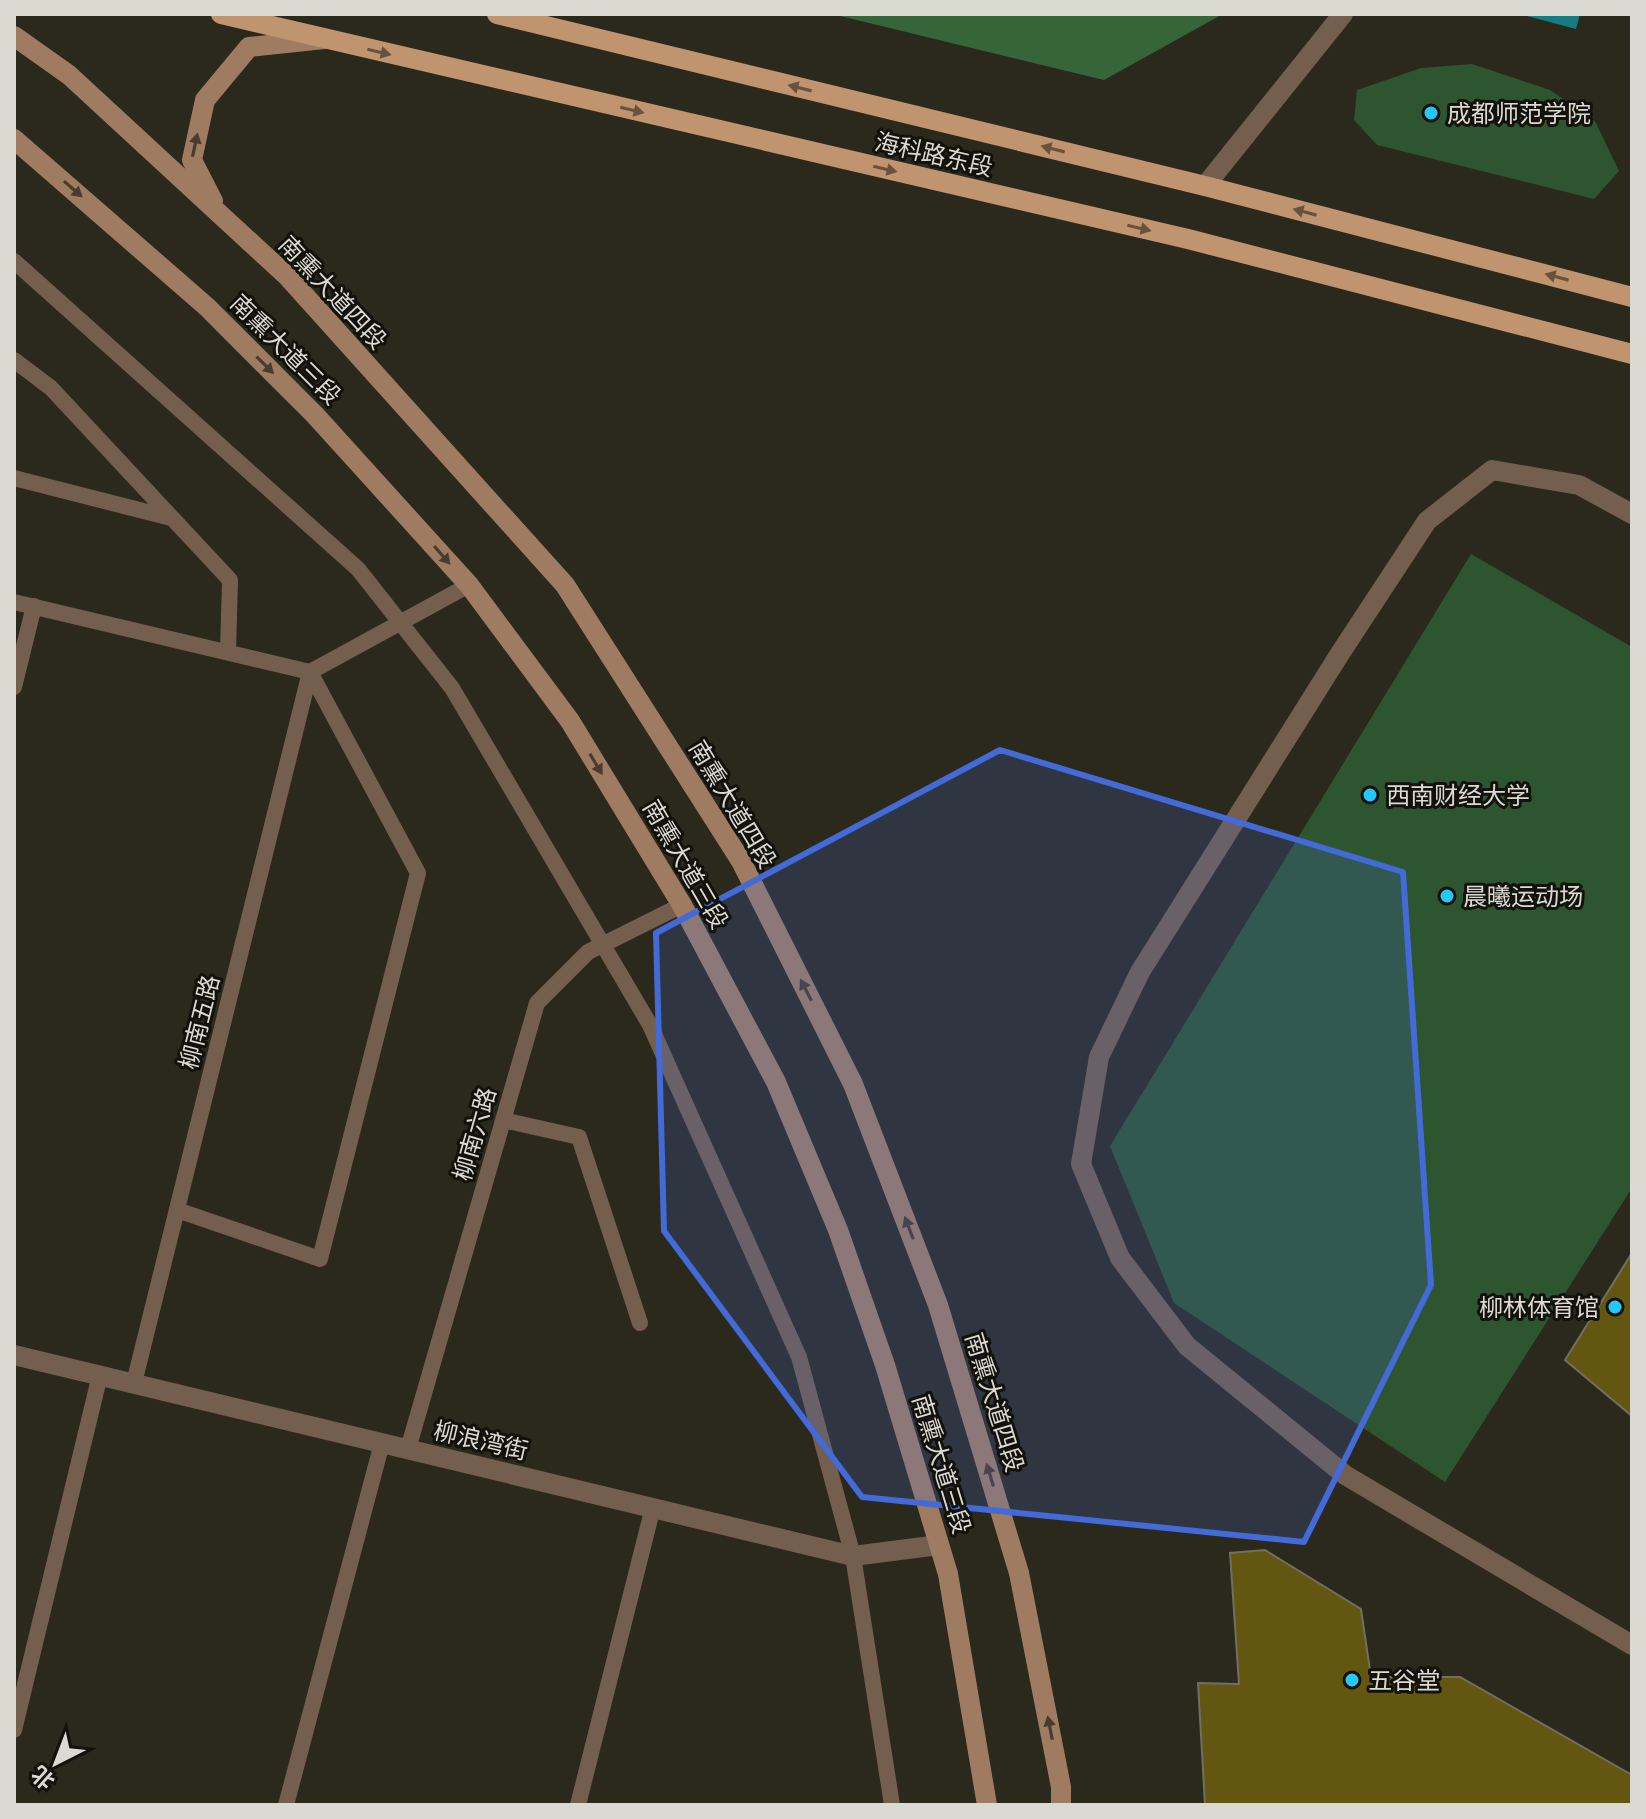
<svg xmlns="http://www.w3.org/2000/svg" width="1646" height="1819" viewBox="0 0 1646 1819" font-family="Quicksand,'Noto Sans SC',sans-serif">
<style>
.green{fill:#2d5530}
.forest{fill:#36653a}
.water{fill:#167c81}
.building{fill:#635611;stroke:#726f61;stroke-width:2}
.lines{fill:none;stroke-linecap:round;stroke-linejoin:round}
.lane{stroke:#745e4d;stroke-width:16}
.street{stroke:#745e4d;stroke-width:20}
.secondary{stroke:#9f7c61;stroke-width:20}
.primary{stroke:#c0946f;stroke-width:20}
.oneway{fill:#69523d}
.oneway2{fill:#4a3c2d}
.marked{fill:#436ad7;fill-opacity:0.2;stroke:#436ad7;stroke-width:6;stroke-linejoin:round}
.poi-dot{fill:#23c9fe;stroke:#12110b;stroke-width:3}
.labels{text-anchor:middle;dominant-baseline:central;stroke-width:6;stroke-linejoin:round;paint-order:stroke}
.poi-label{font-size:24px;fill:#dbdad2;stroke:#12110b;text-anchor:start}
.street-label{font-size:24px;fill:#dbdad2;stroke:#12110b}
</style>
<rect width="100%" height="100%" fill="#2b281c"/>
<path class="green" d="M1472 64 1550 90 1595 121 1619 171 1594 199 1377 145 1354 120 1357 90 1421 68Z
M1471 554 1632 647V1188L1445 1482 1174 1303 1110 1146Z"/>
<path class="forest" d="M832 14H1223L1104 80Z"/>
<path class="water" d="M1519 14H1580L1576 29Z"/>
<path class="building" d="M1632 1253V1416L1565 1360Z
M1265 1550 1361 1609 1371 1677H1460L1632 1775V1805H1205L1198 1683 1239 1684 1230 1553Z"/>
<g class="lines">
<path class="lane" d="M14 261 358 569 452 688 650 1025 799 1357 853 1556 892 1805
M14 360 51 388 230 580 228 652
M14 478 171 518
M14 602 310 672 418 873 320 1259 177 1210
M14 687 34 606
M503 1120 579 1137 640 1323
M134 1383 310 672 469 585
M408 1449 537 1003 588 952 682 905
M14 1730 100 1375
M286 1805 382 1443
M578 1805 653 1507"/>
<path class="street" d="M1205 186 1343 14
M1632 514 1579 485 1492 470 1427 521 1341 652 1140 972 1099 1057 1081 1164 1120 1258 1187 1346 1345 1475 1632 1645
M14 1355 853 1556 939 1545"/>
<path class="secondary" d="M14 36 69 75 288 277 565 585 741 861 853 1084 938 1305 1019 1573 1061 1787V1805
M14 139 207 307 315 415 469 585 570 721 682 905 776 1082 838 1230 885 1365 948 1574 987 1805
M213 201 192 160 205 100 249 47 324 39"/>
<path class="primary" d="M221 14 1188 239 1632 354
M497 14 1205 186 1632 297"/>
</g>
<defs><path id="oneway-solid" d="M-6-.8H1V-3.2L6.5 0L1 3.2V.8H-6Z" transform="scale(2)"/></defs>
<g class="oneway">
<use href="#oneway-solid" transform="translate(379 52) rotate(13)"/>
<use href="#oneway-solid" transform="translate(800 88) rotate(-166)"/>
<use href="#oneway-solid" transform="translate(632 110) rotate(13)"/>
<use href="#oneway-solid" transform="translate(1053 149) rotate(-166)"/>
<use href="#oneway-solid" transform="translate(885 169) rotate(13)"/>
<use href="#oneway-solid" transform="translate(1305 212) rotate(-165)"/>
<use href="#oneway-solid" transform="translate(1139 228) rotate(13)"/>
<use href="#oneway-solid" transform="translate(1557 277) rotate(-165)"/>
</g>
<g class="oneway2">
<use href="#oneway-solid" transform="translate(195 145) rotate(-78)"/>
<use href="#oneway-solid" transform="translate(73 189) rotate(41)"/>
<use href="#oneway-solid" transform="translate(265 365) rotate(45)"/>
<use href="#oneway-solid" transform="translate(442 555) rotate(49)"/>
<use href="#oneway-solid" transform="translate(596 764) rotate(59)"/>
<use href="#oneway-solid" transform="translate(806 990) rotate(-117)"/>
<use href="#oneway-solid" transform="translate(909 1228) rotate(-111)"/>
<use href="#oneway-solid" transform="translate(990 1475) rotate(-107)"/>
<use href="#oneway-solid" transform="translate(1050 1728) rotate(-101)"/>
</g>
<path class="marked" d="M1000 750 1403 872 1431 1285 1304 1542 862 1497 664 1231 656 933Z"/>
<g class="poi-dot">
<circle cx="1431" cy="113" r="8"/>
<circle cx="1370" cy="795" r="8"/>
<circle cx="1447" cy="896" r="8"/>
<circle cx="1615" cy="1307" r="8"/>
<circle cx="1352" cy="1680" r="8"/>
</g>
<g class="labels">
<g class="poi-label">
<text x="1447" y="113">成都师范学院</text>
<text x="1386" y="795">西南财经大学</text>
<text x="1463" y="896">晨曦运动场</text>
<text x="1599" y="1307" text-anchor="end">柳林体育馆</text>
<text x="1368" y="1680">五谷堂</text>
</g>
<g class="street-label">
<text transform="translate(934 154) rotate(13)">海科路东段</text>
<text transform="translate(333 292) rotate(47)">南熏大道四段</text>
<text transform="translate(286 349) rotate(45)">南熏大道三段</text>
<text transform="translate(733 804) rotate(59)">南熏大道四段</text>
<text transform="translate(686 864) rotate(60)">南熏大道三段</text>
<text transform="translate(199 1022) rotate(-76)">柳南五路</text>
<text transform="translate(474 1134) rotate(-74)">柳南六路</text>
<text transform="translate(995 1402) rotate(73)">南熏大道四段</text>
<text transform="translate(481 1440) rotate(13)">柳浪湾街</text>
<text transform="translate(942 1464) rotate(73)">南熏大道三段</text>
</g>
</g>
<rect width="1646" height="1819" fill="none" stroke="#dbdad2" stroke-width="32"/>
<g transform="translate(56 1763) rotate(222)" stroke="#12110b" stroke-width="6" paint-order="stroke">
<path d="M0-6L14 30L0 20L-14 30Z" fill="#dbdad2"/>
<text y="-12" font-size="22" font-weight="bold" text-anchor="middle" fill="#dbdad2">北</text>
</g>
</svg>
